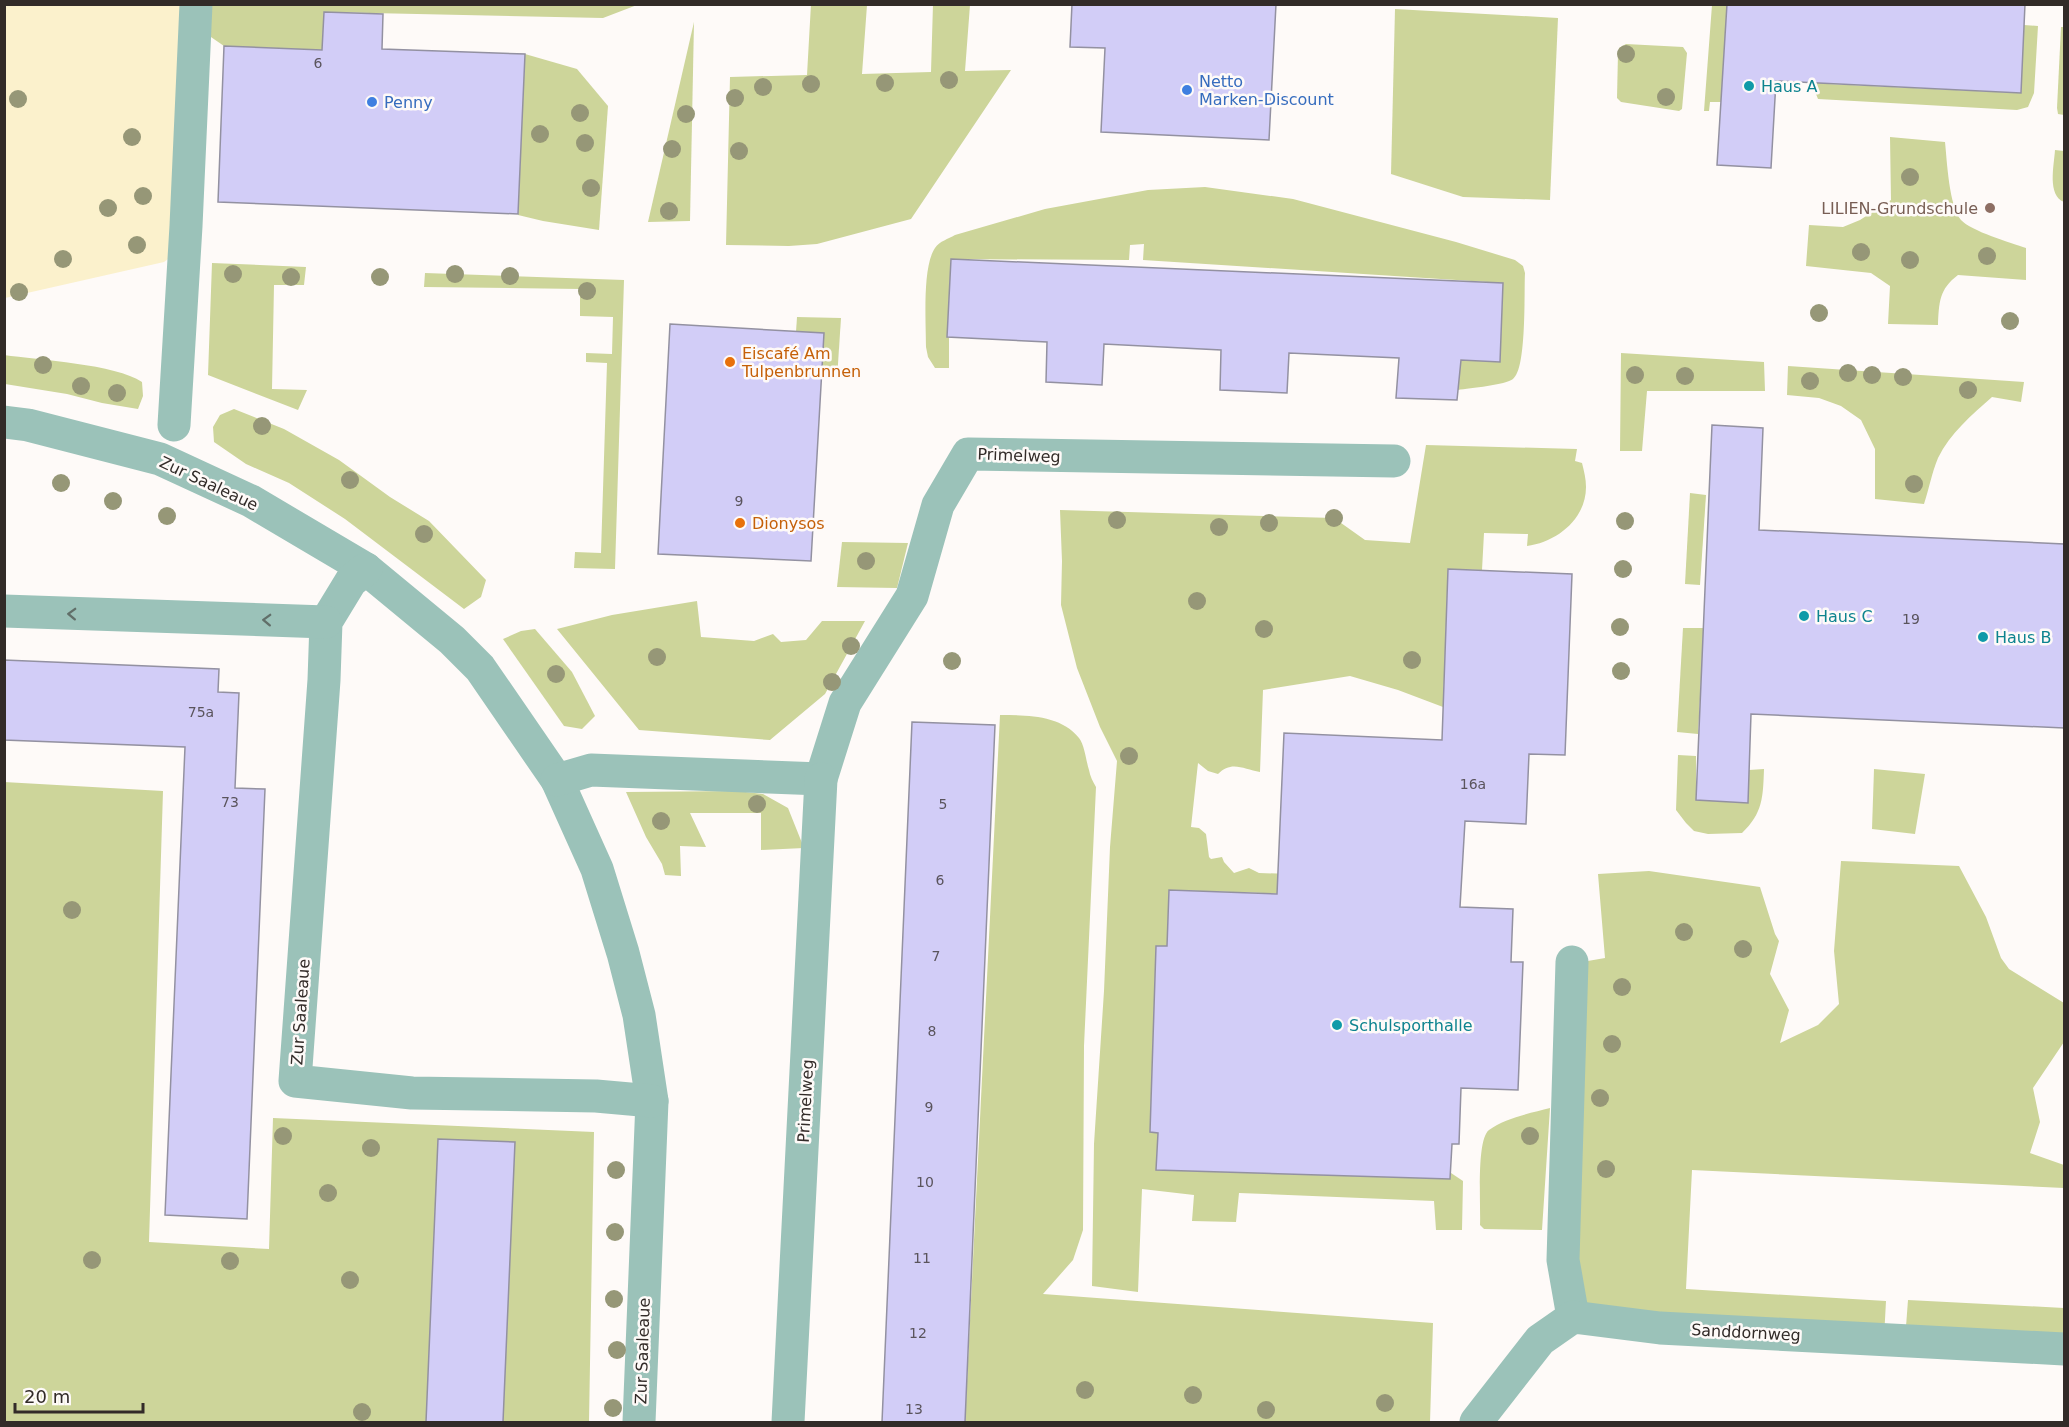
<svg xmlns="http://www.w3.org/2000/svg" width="2069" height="1427" viewBox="0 0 2069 1427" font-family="'DejaVu Sans',sans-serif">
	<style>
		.green { fill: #cdd59a }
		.sand { fill: #fbf1cc }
		.building { fill: #d2cdf7; stroke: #9391a1; stroke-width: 1.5 }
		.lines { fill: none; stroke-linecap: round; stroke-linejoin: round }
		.minor { stroke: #9bc2b9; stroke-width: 33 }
		.tree { fill: #969777 }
		.oneway { stroke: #616f69 }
		.culture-dot { fill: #0f9aa8; stroke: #fefaf8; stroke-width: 2 }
		.shop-dot { fill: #3f7fe0; stroke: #fefaf8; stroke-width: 2 }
		.education-dot { fill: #8d6e63; stroke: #fefaf8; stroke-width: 2 }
		.food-dot { fill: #e8710a; stroke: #fefaf8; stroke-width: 2 }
		.labels { text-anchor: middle; stroke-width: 5; stroke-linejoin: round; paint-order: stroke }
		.number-label { font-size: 14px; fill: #5a545c }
		.shop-label { font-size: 16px; fill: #366cbe; stroke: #fefaf8; text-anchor: start }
		.culture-label { font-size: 16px; fill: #0d838f; stroke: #fefaf8; text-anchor: start }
		.education-label { font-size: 16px; fill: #785e54; stroke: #fefaf8; text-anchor: end }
		.food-label { font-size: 16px; fill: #c56008; stroke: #fefaf8; text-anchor: start }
		.street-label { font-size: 16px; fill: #322b28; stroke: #fefaf8 }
	</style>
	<rect width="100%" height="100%" fill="#fefaf8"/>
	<g class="green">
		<polygon points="811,4 867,5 862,74 931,72 933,4 970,5 965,71 1011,70 911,219 817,244 789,246 726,245 730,77 807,75"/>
		<polygon points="209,5 637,5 603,18 324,12 322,50 224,46 208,35"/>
		<polygon points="1712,5 1727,5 1721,102 1710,102 1709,111 1704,111"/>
		<polygon points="1395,9 1558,18 1550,200 1463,197 1391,174"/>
		<polygon points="1819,11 1828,84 2020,93 2024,25 2038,26 2034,93 2028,107 2017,110 1818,99 1816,94"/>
		<polygon points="694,22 690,221 648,222"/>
		<polygon points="2061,27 2064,27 2064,115 2058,114 2057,108"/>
		<polygon points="1626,44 1683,47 1687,53 1682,109 1679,111 1621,102 1617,98 1618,53 1619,48"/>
		<polygon points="525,54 577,69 608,106 599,230 543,221 518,215"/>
		<path d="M1890,137L1945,142C1947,161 1949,206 1961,220C1971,231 2011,243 2026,248V280L1958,275C1939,289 1939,303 1938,325L1888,324L1890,286L1871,273L1806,266L1809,225L1843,227L1860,220L1891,200Z"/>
		<path d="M2055,150L2064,151V202C2047,195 2054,166 2055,150Z"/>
		<path d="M1205,187L1293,199L1456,242L1515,260L1523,266L1525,273C1524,292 1527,369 1513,379C1506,385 1470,388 1458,390L1459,359L1500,362L1503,283L1143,260L1144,244L1130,245L1129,260L951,259L947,337L949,338V368H935L928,357L926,347C926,323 922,267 935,248C940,241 948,239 955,235L1045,209L1148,190Z"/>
		<polygon points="212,263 306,267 304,285 274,285 272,389 307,390 298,410 208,375"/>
		<polygon points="425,273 624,280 615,569 574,568 575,552 601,553 607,363 586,362 586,353 612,354 613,317 580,316 580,289 424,287"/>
		<polygon points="797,317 841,318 837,379 821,377 796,332"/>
		<polygon points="1621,353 1764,362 1765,391 1647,391 1642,451 1620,451"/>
		<path d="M4,355C38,360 116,364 142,382L143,396L138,409L102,403L67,394L5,384Z"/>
		<path d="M1788,366L2024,382L2021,402L1992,397C1972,415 1950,433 1938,458C1932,472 1929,489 1924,504L1875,499V449L1861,420L1841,406L1819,398L1787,395Z"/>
		<polygon points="234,409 284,429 339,460 390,497 429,521 486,580 481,597 464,609 345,519 289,483 246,464 214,442 213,427 220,415"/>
		<path d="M1426,445L1577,449L1575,461L1582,463C1584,471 1586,479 1586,487C1586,519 1557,542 1527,546L1528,534L1484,533L1482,570L1448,569L1443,707L1398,690L1350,676L1263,690L1260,772C1244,769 1231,760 1218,774L1208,771L1198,763L1191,827L1199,828L1206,834L1209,857L1211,859L1222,857L1224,862L1234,873L1249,868L1259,873L1377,877L1459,899L1169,890L1167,946H1156L1150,1132L1158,1133L1156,1170L1450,1179L1451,1173L1463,1181L1462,1230H1436L1434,1201L1239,1193L1236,1222L1192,1221L1194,1195L1142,1189L1138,1292L1092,1286L1094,1144L1104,991L1110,847L1117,761L1100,727L1077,668L1061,605L1062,561L1060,510L1334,518L1365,540L1410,543Z"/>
		<polygon points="1690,493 1706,495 1700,585 1685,584"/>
		<polygon points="842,542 908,543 897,588 837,587"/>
		<polygon points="697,601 701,637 754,641 773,634 781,642 806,640 822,621 865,621 825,694 770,740 639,730 557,629 612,615"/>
		<polygon points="1683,628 1704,628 1698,734 1677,732"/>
		<polygon points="535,629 572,672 595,716 582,729 564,726 503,639 521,631"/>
		<path d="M1000,715C1027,715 1061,715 1079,738C1085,746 1086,761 1089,770C1090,776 1093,782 1096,787L1084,1046L1083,1230L1073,1260L1043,1294L1433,1323L1430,1422H965Z"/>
		<path d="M1678,755L1696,756V800L1748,803L1749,770L1764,769C1763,797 1763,813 1742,833L1708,834L1694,831L1686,823L1676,810Z"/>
		<polygon points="1874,769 1925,774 1915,834 1872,829"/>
		<polygon points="4,782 163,791 149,1242 269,1249 273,1118 594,1132 589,1422 5,1422"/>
		<polygon points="737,791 763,794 788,808 804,848 761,850 761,813 690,813 706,847 680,846 681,876 665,875 662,864 646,837 626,792"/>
		<polygon points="1841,861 1959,866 1986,917 2001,958 2009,969 2064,1003 2064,1042 2033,1088 2040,1122 2030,1153 2064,1165 2064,1188 1692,1170 1686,1289 1886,1301 1884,1338 1573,1317 1582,962 1605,958 1598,874 1649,871 1760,887 1775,934 1779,941 1770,974 1789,1010 1780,1043 1818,1025 1839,1004 1834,951"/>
		<path d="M1550,1108L1542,1230L1484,1229L1480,1225C1481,1206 1476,1140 1489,1130C1505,1118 1531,1113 1550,1108Z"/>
		<polygon points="1908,1300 2064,1308 2064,1349 1905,1340"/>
	</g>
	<polygon class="sand" points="4,5 192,5 177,252 164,262 5,298"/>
	<g class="building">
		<polygon points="1072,4 1276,4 1269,140 1101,132 1105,48 1070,47"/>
		<polygon points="1727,4 2025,4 2021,93 1776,81 1771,168 1717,165"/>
		<polygon points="324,12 383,14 382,49 525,54 518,214 218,202 224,46 322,50"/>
		<polygon points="951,259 1503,283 1500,362 1461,360 1457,400 1396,398 1399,358 1289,353 1287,393 1220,390 1221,350 1104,344 1102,385 1046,382 1047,342 947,337"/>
		<polygon points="670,324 824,333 811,561 658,554"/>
		<polygon points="1712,425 1763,428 1759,530 2064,544 2064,728 1751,714 1748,803 1696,800"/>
		<polygon points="1448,569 1572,574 1565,755 1529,754 1526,824 1465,821 1460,907 1513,909 1511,962 1523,962 1518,1090 1461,1088 1459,1144 1452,1144 1450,1179 1156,1170 1158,1133 1150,1132 1156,946 1167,946 1169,890 1277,894 1284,733 1442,740"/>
		<polygon points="4,660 219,669 218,692 239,693 235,788 265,789 247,1219 165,1215 185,747 4,740"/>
		<polygon points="912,722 995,725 965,1422 882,1422"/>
		<polygon points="438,1139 515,1142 503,1422 426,1422"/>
	</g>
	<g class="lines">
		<g class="minor">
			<polyline points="4,422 28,425 160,459 251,501 366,569 452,640 480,668 557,780 597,869 623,953 639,1015 652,1101 639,1422"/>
			<polyline points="174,425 186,226 196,4"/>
			<polyline points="366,569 351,581 326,622 324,680 295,1081 412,1093 596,1096 652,1101"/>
			<polyline points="4,611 326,622"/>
			<polyline points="557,780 591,770 821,779 845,703 912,596 938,505 968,454 1394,461"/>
			<polyline points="1572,962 1563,1260 1573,1317"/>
			<polyline points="788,1422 821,779"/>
			<polyline points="1476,1422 1540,1340 1573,1317 1660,1328 2064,1349"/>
		</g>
	</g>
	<g class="tree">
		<circle cx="1626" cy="54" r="9"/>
		<circle cx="949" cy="80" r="9"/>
		<circle cx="885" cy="83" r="9"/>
		<circle cx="811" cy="84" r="9"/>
		<circle cx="763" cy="87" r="9"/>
		<circle cx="1666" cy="97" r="9"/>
		<circle cx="735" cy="98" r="9"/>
		<circle cx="18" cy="99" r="9"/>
		<circle cx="580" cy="113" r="9"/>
		<circle cx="686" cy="114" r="9"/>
		<circle cx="540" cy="134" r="9"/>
		<circle cx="132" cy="137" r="9"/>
		<circle cx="585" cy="143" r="9"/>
		<circle cx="672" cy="149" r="9"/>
		<circle cx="739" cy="151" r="9"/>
		<circle cx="1910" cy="177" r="9"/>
		<circle cx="591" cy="188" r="9"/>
		<circle cx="143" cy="196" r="9"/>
		<circle cx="108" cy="208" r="9"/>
		<circle cx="669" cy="211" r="9"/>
		<circle cx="137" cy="245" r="9"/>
		<circle cx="1861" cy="252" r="9"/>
		<circle cx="1987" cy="256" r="9"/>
		<circle cx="63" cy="259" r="9"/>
		<circle cx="1910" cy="260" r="9"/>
		<circle cx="233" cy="274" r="9"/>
		<circle cx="455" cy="274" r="9"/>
		<circle cx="510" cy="276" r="9"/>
		<circle cx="291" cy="277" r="9"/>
		<circle cx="380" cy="277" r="9"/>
		<circle cx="587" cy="291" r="9"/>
		<circle cx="19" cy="292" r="9"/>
		<circle cx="1819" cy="313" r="9"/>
		<circle cx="2010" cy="321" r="9"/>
		<circle cx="43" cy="365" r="9"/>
		<circle cx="1848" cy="373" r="9"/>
		<circle cx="1635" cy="375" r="9"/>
		<circle cx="1872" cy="375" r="9"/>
		<circle cx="1685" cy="376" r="9"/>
		<circle cx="1903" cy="377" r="9"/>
		<circle cx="1810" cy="381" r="9"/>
		<circle cx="81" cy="386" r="9"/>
		<circle cx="1968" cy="390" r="9"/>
		<circle cx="117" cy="393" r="9"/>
		<circle cx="262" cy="426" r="9"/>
		<circle cx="350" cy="480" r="9"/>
		<circle cx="61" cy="483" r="9"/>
		<circle cx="1914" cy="484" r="9"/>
		<circle cx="113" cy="501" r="9"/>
		<circle cx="167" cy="516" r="9"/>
		<circle cx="1334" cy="518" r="9"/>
		<circle cx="1117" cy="520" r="9"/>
		<circle cx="1625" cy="521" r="9"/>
		<circle cx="1269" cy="523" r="9"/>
		<circle cx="1219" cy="527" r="9"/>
		<circle cx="424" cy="534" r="9"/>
		<circle cx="866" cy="561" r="9"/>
		<circle cx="1623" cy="569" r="9"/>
		<circle cx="1197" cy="601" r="9"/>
		<circle cx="1620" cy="627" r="9"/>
		<circle cx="1264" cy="629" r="9"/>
		<circle cx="851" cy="646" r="9"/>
		<circle cx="657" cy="657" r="9"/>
		<circle cx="1412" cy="660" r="9"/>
		<circle cx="952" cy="661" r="9"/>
		<circle cx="1621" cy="671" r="9"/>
		<circle cx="556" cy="674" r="9"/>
		<circle cx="832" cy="682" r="9"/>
		<circle cx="1129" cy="756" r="9"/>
		<circle cx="757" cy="804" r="9"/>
		<circle cx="661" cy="821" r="9"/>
		<circle cx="72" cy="910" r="9"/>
		<circle cx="1684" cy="932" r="9"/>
		<circle cx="1743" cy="949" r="9"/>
		<circle cx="1622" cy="987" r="9"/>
		<circle cx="1612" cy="1044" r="9"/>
		<circle cx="1600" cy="1098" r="9"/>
		<circle cx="283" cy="1136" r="9"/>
		<circle cx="1530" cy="1136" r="9"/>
		<circle cx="371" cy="1148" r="9"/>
		<circle cx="1606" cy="1169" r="9"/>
		<circle cx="616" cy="1170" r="9"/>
		<circle cx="328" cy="1193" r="9"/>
		<circle cx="615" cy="1232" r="9"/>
		<circle cx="92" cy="1260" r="9"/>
		<circle cx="230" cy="1261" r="9"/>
		<circle cx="350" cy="1280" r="9"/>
		<circle cx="614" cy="1299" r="9"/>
		<circle cx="617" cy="1350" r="9"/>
		<circle cx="1085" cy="1390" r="9"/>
		<circle cx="1193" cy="1395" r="9"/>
		<circle cx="1385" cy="1403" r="9"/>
		<circle cx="613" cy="1408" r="9"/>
		<circle cx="1266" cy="1410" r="9"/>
		<circle cx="362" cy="1412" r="9"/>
	</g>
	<defs><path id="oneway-chevron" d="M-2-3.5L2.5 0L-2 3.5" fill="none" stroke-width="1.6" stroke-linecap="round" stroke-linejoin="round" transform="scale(1.5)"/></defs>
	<g class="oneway">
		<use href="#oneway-chevron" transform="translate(72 614) rotate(-178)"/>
		<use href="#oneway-chevron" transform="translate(267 620) rotate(-178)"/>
	</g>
	<g class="culture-dot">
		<circle cx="1749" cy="86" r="6"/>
		<circle cx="1804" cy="616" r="6"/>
		<circle cx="1983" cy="637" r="6"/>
		<circle cx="1337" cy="1025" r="6"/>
	</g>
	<g class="shop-dot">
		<circle cx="1187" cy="90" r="6"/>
		<circle cx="372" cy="102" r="6"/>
	</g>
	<circle class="education-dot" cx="1990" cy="208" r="6"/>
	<g class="food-dot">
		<circle cx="730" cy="362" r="6"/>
		<circle cx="740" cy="523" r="6"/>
	</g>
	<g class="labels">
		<g class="number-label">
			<text x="318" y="68">6</text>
			<text x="739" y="506">9</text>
			<text x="1911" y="624">19</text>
			<text x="201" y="717">75a</text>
			<text x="1473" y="789">16a</text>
			<text x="230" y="807">73</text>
			<text x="943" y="809">5</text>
			<text x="940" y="885">6</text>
			<text x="936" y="961">7</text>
			<text x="932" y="1036">8</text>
			<text x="929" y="1112">9</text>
			<text x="925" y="1187">10</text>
			<text x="922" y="1263">11</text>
			<text x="918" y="1338">12</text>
			<text x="914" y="1414">13</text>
		</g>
		<g class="shop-label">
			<text x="1199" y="87">Netto<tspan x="1199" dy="18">Marken-Discount</tspan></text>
			<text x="384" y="108">Penny</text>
		</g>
		<g class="culture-label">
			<text x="1761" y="92">Haus A</text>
			<text x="1816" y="622">Haus C</text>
			<text x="1995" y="643">Haus B</text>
			<text x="1349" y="1031">Schulsporthalle</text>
		</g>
		<g class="education-label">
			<text x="1978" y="214">LILIEN-Grundschule</text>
		</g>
		<g class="food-label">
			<text x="742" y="359">Eiscafé Am<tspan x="742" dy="18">Tulpenbrunnen</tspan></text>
			<text x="752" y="529">Dionysos</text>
		</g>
		<g class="street-label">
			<text transform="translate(1019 455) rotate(2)" y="6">Primelweg</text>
			<text transform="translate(209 483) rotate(25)" y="6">Zur Saaleaue</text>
			<text transform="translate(300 1012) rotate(-86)" y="6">Zur Saaleaue</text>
			<text transform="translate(805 1101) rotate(-87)" y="6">Primelweg</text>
			<text transform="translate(1746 1332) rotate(3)" y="6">Sanddornweg</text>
			<text transform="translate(642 1351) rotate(-88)" y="6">Zur Saaleaue</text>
		</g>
	</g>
	<rect width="2069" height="1427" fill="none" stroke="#322b28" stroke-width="12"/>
	<path d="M15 1403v9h128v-9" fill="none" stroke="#322b28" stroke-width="3"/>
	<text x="24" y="1403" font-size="18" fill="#322b28" stroke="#fefaf8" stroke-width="4.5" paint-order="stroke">20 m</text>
</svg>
